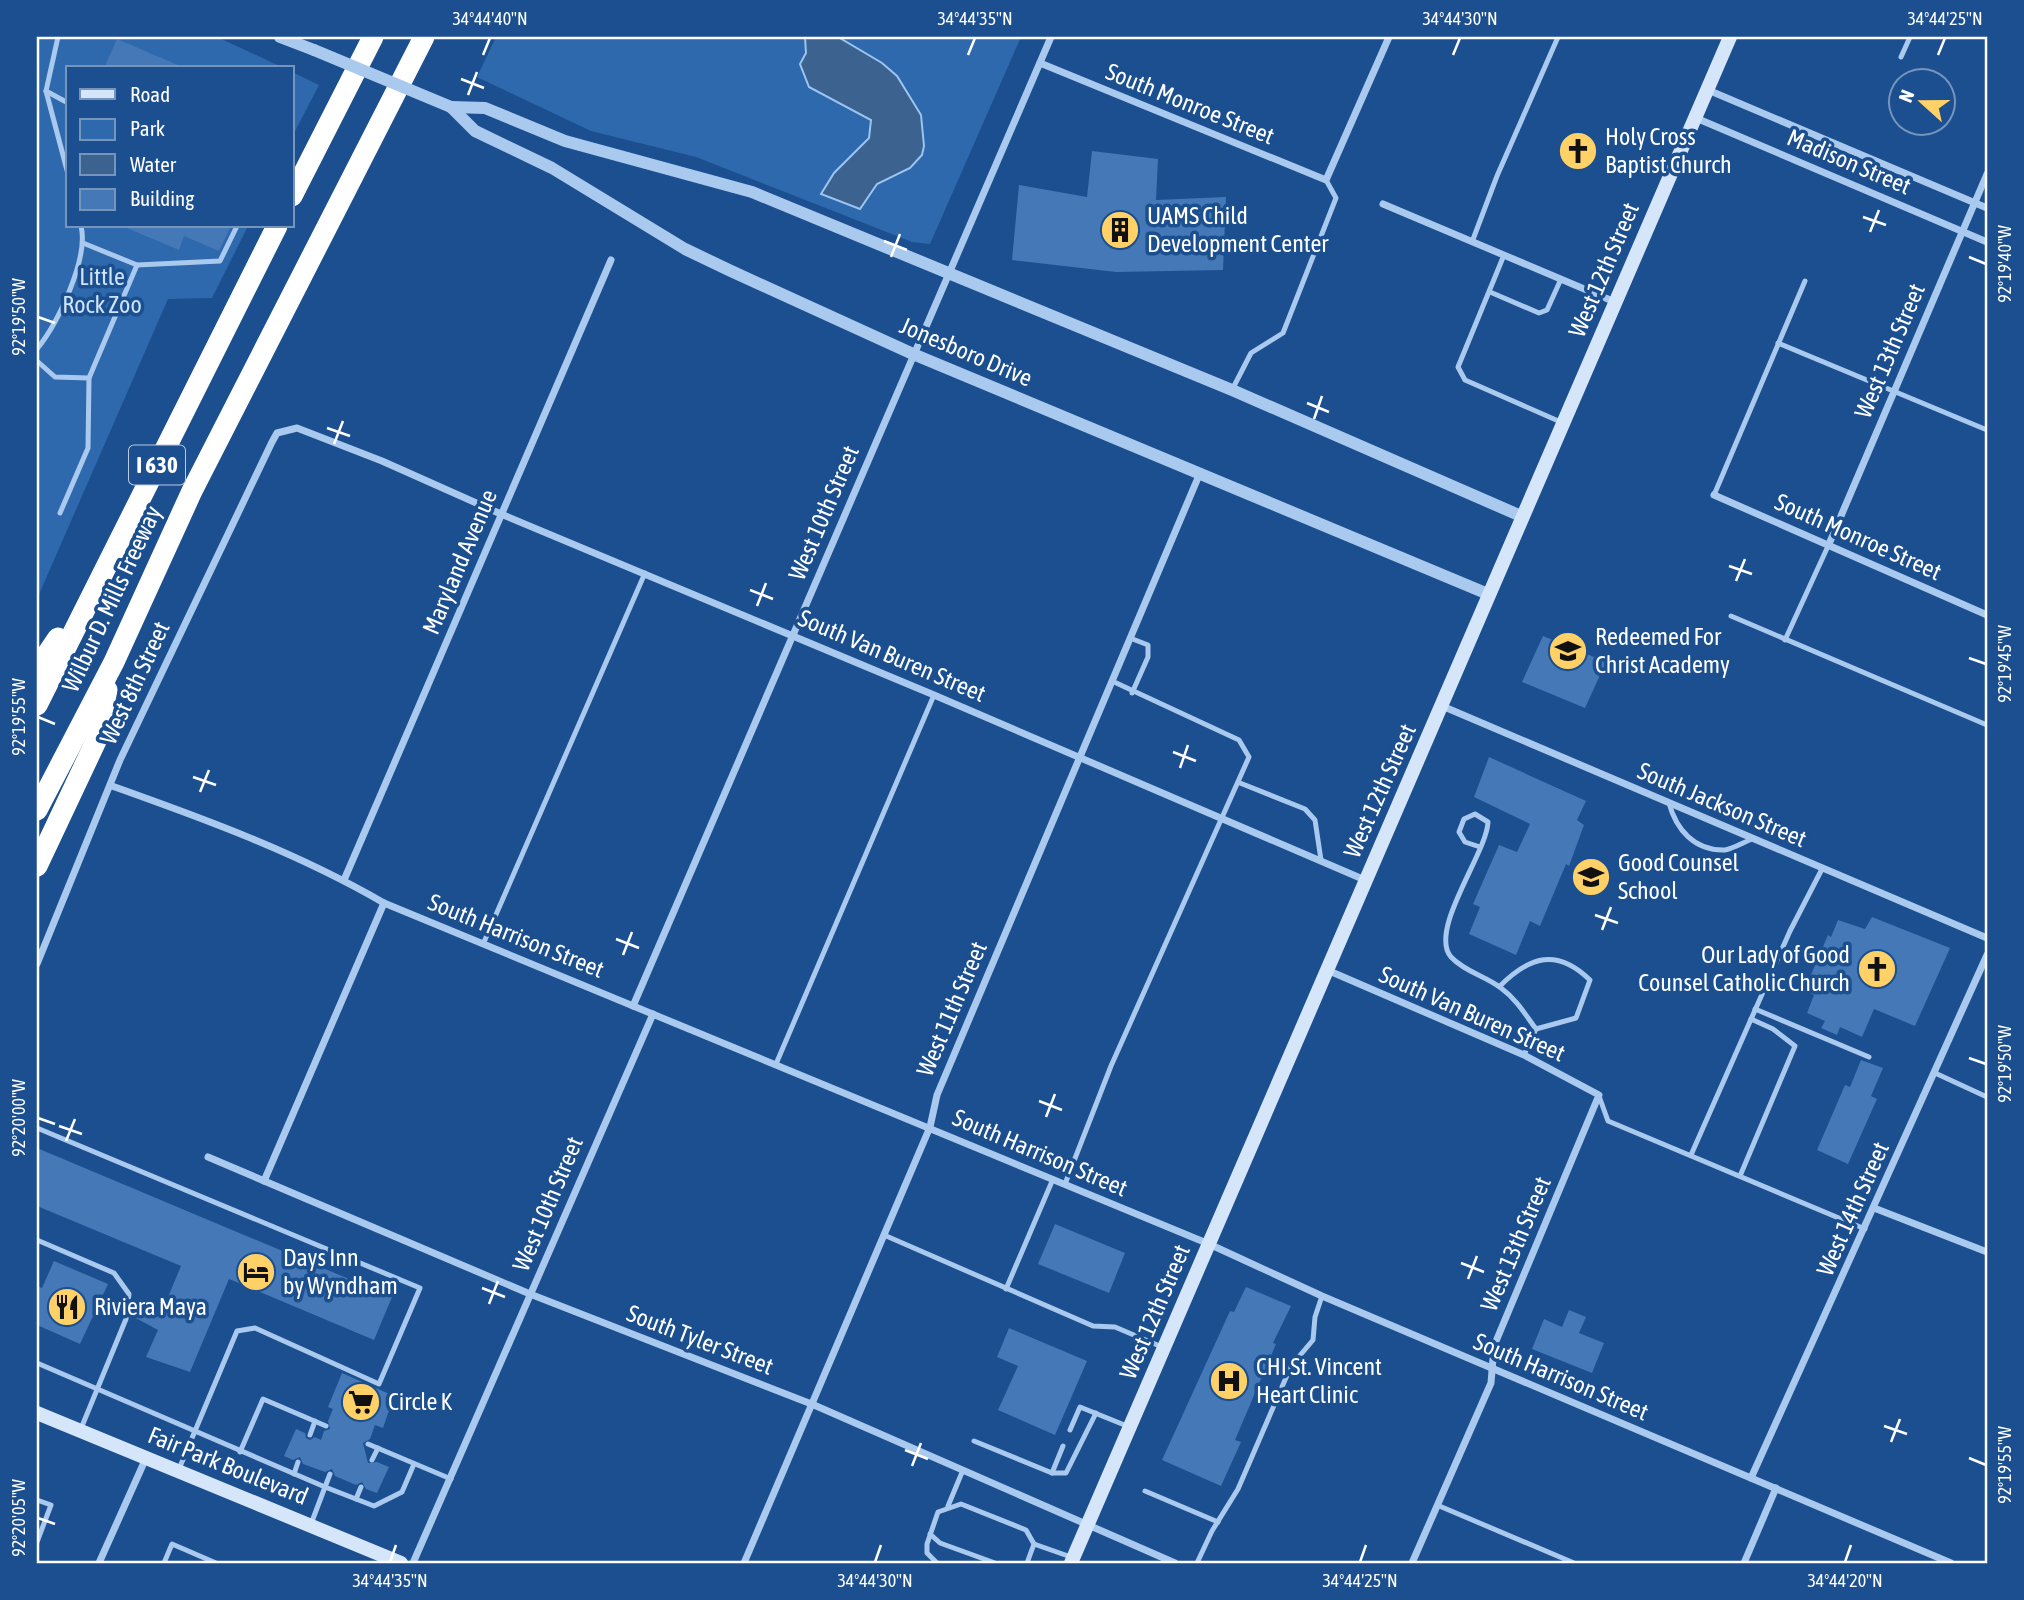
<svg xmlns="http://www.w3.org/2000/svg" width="2024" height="1600" viewBox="0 0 2024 1600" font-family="'Asap Condensed',sans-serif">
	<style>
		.green { fill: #2e69ad }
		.water { fill: #3c6290; stroke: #9cc4f0; stroke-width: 2 }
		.building { fill: #4478b7 }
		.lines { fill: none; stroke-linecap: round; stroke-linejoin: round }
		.service { stroke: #a9c9ee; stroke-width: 5 }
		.minor { stroke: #a9c9ee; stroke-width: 7 }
		.tertiary { stroke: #a9c9ee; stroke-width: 12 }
		.secondary { stroke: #d6e6fa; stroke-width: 14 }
		.motorway { stroke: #fff; stroke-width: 21 }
		.tertiary-bridge { stroke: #a9c9ee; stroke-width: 12 }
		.ticks { fill: none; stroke: #fff; stroke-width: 2.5 }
		.labels { text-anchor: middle; stroke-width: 7; stroke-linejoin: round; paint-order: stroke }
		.shield { fill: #1b4f8f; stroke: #bbcadd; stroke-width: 2 }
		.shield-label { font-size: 23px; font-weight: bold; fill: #fff }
		.street-label { font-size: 24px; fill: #fff; stroke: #1b4f8f }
		.poi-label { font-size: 24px; fill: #fff; stroke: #1b4f8f; text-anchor: start }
		.park-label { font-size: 24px; fill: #cfe3fa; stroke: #1b4f8f }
		.neatline { fill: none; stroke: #fff; stroke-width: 2.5 }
		.ticks-label { font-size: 18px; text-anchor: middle; fill: #fff }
	</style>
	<rect width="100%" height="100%" fill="#1b4f8f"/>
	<g class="green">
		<polygon points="37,37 217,37 284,68 68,68 68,226 248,226 212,298 168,299 37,599"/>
		<polygon points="496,37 1021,37 930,244 912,242 696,157 591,131 477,77"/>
		<polygon points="292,72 319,85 292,137"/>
	</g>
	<polygon class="water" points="805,37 838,37 882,63 897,76 921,115 924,146 922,155 910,168 877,184 860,209 821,194 834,173 869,138 871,120 809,87 800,64 806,53"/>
	<g class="building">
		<polygon points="117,39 185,68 104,68"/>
		<polygon points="1092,151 1158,159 1156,200 1226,197 1223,270 1116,272 1012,260 1019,185 1087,197"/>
		<polygon points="122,226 231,226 219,251 184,236 179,250"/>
		<polygon points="1543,636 1606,662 1585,708 1522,682"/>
		<polygon points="1489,757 1586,801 1577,820 1584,825 1569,866 1566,864 1540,926 1530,921 1516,955 1469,934 1480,907 1473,904 1499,845 1517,852 1530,824 1474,797"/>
		<polygon points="1872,917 1950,948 1915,1026 1874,1009 1862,1037 1840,1027 1837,1035 1821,1028 1825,1021 1807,1013 1814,995 1804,991 1828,935 1831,937 1838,920 1865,929"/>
		<polygon points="1861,1060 1883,1068 1871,1096 1877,1099 1848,1164 1817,1150 1845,1085 1850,1087"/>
		<polygon points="37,1148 392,1297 374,1340 229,1279 190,1372 146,1357 158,1330 132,1316 160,1316 181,1266 37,1206"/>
		<polygon points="1055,1224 1125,1253 1109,1293 1038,1264"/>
		<polygon points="54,1261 108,1284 80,1344 37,1325 37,1286 42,1288"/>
		<polygon points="1246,1287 1291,1306 1273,1343 1276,1344 1235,1440 1241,1442 1221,1486 1162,1460 1230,1311 1234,1312"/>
		<polygon points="1569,1310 1586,1317 1579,1333 1604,1343 1592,1373 1532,1349 1544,1319 1562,1327"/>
		<polygon points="1009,1328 1087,1361 1055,1435 998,1410 1018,1366 997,1357"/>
		<polygon points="342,1373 394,1396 383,1428 375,1425 370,1439 363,1443 368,1463 377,1462 389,1467 377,1493 366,1489 362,1482 356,1485 335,1476 332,1469 325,1472 303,1464 300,1457 293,1460 284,1456 296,1429 305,1433 306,1438 310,1440 315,1437 321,1440 324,1431 330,1429 328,1421 333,1409 328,1407"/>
	</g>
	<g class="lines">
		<g class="service">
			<polyline points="58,37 46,91 68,174"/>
			<polyline points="1901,57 1910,37"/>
			<polyline points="46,91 68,103"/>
			<polyline points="1472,242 1497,176 1558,37"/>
			<polyline points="1504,255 1458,367 1465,380 1563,423"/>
			<polyline points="137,265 220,261 237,226"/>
			<polyline points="1490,292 1539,313 1547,310 1561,279"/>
			<polyline points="1778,343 1987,430"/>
			<path d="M37,349C58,323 89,258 81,226"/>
			<polyline points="37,361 55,377 89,378 137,265 83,243"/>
			<polyline points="1232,390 1251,353 1283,333 1336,198 1326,180"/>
			<polyline points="1714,495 1805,281"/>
			<polyline points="60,513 88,448 89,378"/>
			<polyline points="1731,616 1987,725"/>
			<polyline points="1130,638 1148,645 1148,657 1132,693"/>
			<polyline points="1785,640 1829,544"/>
			<polyline points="1240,783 1305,809 1315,820 1321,860"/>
			<path d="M1669,803C1676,829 1694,851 1725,850C1733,849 1744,842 1752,839"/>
			<path d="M1480,847L1465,842L1459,832L1464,819L1475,814L1488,822C1487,853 1428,930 1451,957C1465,972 1486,976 1501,988C1516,999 1525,1014 1536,1029"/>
			<polyline points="484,942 645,573"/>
			<path d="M1500,986C1530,956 1557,948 1590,980L1576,1018L1536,1029L1524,1055"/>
			<polyline points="1755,1009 1869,1057"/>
			<polyline points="776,1064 934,695"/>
			<polyline points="1935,1073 1987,1097"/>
			<polyline points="1599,1096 1608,1121 1865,1229"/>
			<polyline points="37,1128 420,1288 379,1384 255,1328 237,1331 179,1469"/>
			<polyline points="1691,1155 1790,931 1822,869"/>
			<polyline points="1740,1176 1795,1046 1773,1029 1751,1019"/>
			<polyline points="1065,1184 1111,1066 1249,757 1239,740 1112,681"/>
			<polyline points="884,1235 1093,1326 1115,1327 1162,1347"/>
			<polyline points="37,1240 114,1273 129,1294 126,1319 80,1431"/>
			<polyline points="1006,1289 1053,1179"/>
			<polyline points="37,1363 325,1487 311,1524"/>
			<polyline points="1070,1430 1080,1407 1127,1426"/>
			<polyline points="310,1435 315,1421"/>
			<polyline points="974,1441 1052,1473 1063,1446"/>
			<polyline points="368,1444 451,1479"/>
			<polyline points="240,1452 263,1399 326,1426"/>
			<polyline points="372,1460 378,1448"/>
			<polyline points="1052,1473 1066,1473 1096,1413"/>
			<polyline points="294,1474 298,1462"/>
			<polyline points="330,1474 325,1487 374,1506 402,1492 414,1464"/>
			<polyline points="1145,1491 1218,1522"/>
			<polyline points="356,1499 361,1487"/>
			<polyline points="37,1500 51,1505 37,1542"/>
			<polyline points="1437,1505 1574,1563"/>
			<polyline points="948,1506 963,1470"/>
			<polyline points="930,1534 940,1543 995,1563"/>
			<polyline points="164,1563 172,1544 216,1563"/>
			<polyline points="937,1563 927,1553 927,1544 938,1512 961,1504 1026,1530 1034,1544 1071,1557"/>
			<polyline points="1027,1563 1034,1544"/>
			<polyline points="1197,1563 1212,1531 1238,1489 1291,1366 1313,1340 1315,1317 1322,1296"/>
		</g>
		<g class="minor">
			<polyline points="1040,63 1326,180 1389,37"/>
			<polyline points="1708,90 1987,208"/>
			<polyline points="1696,118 1987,242"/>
			<polyline points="1383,204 1615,302"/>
			<polyline points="1714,495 1987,615"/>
			<polyline points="1829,544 1987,174"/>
			<polyline points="1442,706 1987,938"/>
			<path d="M112,786C205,819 298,853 384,903L1209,1244L1322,1296L1951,1563"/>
			<polyline points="344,880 611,260"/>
			<polyline points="37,964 120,760 272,442 277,433 297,428 382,461 501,514 934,695 1365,880"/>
			<polyline points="1327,970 1524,1055 1599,1095 1494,1346 1491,1383 1412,1563"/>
			<polyline points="633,1006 1051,37"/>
			<polyline points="208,1157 530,1294 814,1405 1175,1563"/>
			<polyline points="264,1181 384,903"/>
			<polyline points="1874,1208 1987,1252"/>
			<polyline points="1751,1478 1987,955"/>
			<polyline points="99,1563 146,1458"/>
			<polyline points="413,1563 653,1014"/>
			<polyline points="744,1563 930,1127 937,1095 1200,473"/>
			<polyline points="1744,1563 1776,1488"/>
		</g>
		<g class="tertiary">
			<polyline points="280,37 314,50"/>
			<polyline points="451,107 475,131 552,168 685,249 731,271 913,354 1488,594"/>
			<polyline points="451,107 485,108 565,141 752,192 1232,390 1521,516"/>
		</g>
		<g class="secondary">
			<polyline points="37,1413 401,1563"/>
			<polyline points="1071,1563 1730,37"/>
		</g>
		<g class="motorway">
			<polyline points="292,196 373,37"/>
			<polyline points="37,669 58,638"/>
			<polyline points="37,705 277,226"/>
			<polyline points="37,810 114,662 192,491 424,37"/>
			<polyline points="37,866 96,741 107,690"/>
		</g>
		<polyline class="tertiary-bridge" points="314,50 451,107"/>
	</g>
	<path class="ticks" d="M483,55L490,38M968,55L975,38M1453,55L1460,38M1938,55L1945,38M461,79L484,88M468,95L477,72M1863,217L1886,225M1870,232L1879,210M884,241L907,250M891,257L900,234M1969,257L1986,264M38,317L55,323M1307,403L1329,412M1314,419L1322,396M327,428L350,436M334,444L343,421M1729,566L1752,574M1736,581L1745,559M750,590L773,599M757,606L766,583M1969,658L1986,664M38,717L55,724M1173,752L1196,761M1180,768L1188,745M193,777L216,785M200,792L209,770M1595,915L1618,923M1602,930L1611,907M616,939L639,948M623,955L632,932M1969,1058L1986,1064M1039,1101L1062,1110M1046,1117L1055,1094M38,1118L55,1124M59,1126L82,1134M66,1141L75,1119M1461,1263L1484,1272M1468,1279L1477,1256M482,1288L505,1297M489,1304L498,1281M1884,1426L1907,1434M1891,1442L1900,1419M905,1450L928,1459M1969,1458L1986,1465M912,1466L921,1443M38,1518L55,1524M390,1562L396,1545M875,1562L881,1545M1360,1562L1366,1545M1845,1562L1851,1545"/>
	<defs>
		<g id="church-disc" transform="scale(2.0125)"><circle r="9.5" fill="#ffd166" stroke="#1b4f8f"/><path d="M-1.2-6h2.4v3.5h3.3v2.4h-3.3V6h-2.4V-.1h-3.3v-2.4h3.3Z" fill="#111"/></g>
		<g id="building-disc" transform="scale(2.0125)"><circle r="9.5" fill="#ffd166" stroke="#1b4f8f"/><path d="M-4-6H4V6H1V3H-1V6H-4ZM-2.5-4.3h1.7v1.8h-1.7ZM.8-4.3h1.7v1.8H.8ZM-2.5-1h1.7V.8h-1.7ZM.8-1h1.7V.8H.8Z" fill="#111"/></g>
		<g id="school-disc" transform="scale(2.0125)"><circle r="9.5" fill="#ffd166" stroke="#1b4f8f"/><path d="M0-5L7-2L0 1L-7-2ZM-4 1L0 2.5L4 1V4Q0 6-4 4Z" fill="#111"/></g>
		<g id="hotel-disc" transform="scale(2.0125)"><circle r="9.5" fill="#ffd166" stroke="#1b4f8f"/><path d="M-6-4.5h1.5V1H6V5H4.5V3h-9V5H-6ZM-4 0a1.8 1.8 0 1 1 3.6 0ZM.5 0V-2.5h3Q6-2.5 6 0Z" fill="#111"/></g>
		<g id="restaurant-disc" transform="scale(2.0125)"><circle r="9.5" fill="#ffd166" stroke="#1b4f8f"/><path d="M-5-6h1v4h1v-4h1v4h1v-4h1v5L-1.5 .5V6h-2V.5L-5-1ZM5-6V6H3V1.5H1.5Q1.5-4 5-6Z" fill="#111"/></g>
		<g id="hospital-disc" transform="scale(2.0125)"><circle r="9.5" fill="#ffd166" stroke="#1b4f8f"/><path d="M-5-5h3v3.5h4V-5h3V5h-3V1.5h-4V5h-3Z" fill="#111"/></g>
		<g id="supermarket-disc" transform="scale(2.0125)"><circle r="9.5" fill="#ffd166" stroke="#1b4f8f"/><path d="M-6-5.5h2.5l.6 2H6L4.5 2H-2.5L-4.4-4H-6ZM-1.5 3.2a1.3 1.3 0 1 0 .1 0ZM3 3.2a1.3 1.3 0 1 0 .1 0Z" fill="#111"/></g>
	</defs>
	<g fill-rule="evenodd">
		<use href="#church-disc" x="1578" y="151"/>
		<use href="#building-disc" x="1120" y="230"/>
		<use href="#school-disc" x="1568" y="651"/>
		<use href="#school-disc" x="1591" y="877"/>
		<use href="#church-disc" x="1877" y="969"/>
		<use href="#hotel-disc" x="256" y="1272"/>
		<use href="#restaurant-disc" x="67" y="1307"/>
		<use href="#hospital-disc" x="1229" y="1381"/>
		<use href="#supermarket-disc" x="361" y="1402"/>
	</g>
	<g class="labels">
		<rect class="shield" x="129" y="445.5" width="56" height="39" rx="5"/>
		<g class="shield-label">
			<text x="157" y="473">I 630</text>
		</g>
		<g class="street-label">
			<text transform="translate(1190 104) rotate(22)" y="8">South Monroe Street</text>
			<text transform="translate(1849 162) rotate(23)" y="8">Madison Street</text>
			<text transform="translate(1604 270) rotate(-67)" y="8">West 12th Street</text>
			<text transform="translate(1890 351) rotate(-67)" y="8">West 13th Street</text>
			<text transform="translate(966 352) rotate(23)" y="8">Jonesboro Drive</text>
			<text transform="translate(824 513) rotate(-67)" y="8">West 10th Street</text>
			<text transform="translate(1858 537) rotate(24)" y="8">South Monroe Street</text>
			<text transform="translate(460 562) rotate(-67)" y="8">Maryland Avenue</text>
			<text transform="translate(112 599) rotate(-65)" y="8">Wilbur D. Mills Freeway</text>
			<text transform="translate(892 656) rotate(23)" y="8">South Van Buren Street</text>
			<text transform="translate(135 683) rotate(-65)" y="8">West 8th Street</text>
			<text transform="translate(1380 791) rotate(-66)" y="8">West 12th Street</text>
			<text transform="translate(1722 805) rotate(23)" y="8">South Jackson Street</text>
			<text transform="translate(516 936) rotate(22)" y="8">South Harrison Street</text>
			<text transform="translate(952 1009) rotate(-67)" y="8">West 11th Street</text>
			<text transform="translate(1472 1014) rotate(24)" y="8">South Van Buren Street</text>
			<text transform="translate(1040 1153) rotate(23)" y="8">South Harrison Street</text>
			<text transform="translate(548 1204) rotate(-67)" y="8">West 10th Street</text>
			<text transform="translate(1853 1209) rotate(-66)" y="8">West 14th Street</text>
			<text transform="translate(1516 1244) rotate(-67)" y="8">West 13th Street</text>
			<text transform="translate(1155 1312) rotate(-67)" y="8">West 12th Street</text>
			<text transform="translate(700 1340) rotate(21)" y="8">South Tyler Street</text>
			<text transform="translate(1561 1377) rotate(23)" y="8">South Harrison Street</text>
			<text transform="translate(228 1466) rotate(22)" y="8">Fair Park Boulevard</text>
		</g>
		<g class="poi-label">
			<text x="1605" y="145">Holy Cross<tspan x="1605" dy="28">Baptist Church</tspan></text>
			<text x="1147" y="224">UAMS Child<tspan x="1147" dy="28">Development Center</tspan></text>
			<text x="1595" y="645">Redeemed For<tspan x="1595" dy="28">Christ Academy</tspan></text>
			<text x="1618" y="871">Good Counsel<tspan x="1618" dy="28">School</tspan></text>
			<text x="1850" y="963" text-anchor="end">Our Lady of Good<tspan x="1850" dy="28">Counsel Catholic Church</tspan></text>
			<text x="283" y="1266">Days Inn<tspan x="283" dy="28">by Wyndham</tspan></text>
			<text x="94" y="1315">Riviera Maya</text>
			<text x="1256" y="1375">CHI St. Vincent<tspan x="1256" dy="28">Heart Clinic</tspan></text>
			<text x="388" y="1410">Circle K</text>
		</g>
		<g class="park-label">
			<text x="102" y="285">Little<tspan x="102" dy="28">Rock Zoo</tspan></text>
		</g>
	</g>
	<rect width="2024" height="1600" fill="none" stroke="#1b4f8f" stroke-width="77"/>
	<rect x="66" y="66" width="228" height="161" fill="#1b4f8f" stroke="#7695bc" stroke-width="2"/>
	<rect x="80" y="89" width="35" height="10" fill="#d6e6fa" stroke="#7695bc" stroke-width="2"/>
	<text x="130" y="102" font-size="21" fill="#ffffff">Road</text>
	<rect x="80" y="119" width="35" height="21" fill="#2e69ad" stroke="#7695bc" stroke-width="2"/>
	<text x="130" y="136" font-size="21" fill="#ffffff">Park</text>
	<rect x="80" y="154" width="35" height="21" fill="#3c6290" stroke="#7695bc" stroke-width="2"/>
	<text x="130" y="172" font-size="21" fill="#ffffff">Water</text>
	<rect x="80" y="189" width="35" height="21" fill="#4478b7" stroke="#7695bc" stroke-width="2"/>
	<text x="130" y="206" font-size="21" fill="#ffffff">Building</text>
	<g transform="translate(1922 102) rotate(291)"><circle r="33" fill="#1b4f8f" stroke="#7695bc" stroke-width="2"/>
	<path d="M0-5L12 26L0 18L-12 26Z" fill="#ffd166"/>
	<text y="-10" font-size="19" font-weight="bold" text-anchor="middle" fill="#ffffff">N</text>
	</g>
	<rect x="38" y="38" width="1948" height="1524" class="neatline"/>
	<g class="ticks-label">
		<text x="490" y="25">34°44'40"N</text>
		<text x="975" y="25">34°44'35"N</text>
		<text x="1460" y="25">34°44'30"N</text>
		<text x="1945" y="25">34°44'25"N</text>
		<text transform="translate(2005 264) rotate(-90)" y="6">92°19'40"W</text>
		<text transform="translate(19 317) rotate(-90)" y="6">92°19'50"W</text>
		<text transform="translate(2005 664) rotate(-90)" y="6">92°19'45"W</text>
		<text transform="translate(19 717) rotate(-90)" y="6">92°19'55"W</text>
		<text transform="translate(2005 1064) rotate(-90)" y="6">92°19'50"W</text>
		<text transform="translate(19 1118) rotate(-90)" y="6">92°20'00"W</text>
		<text transform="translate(2005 1465) rotate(-90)" y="6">92°19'55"W</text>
		<text transform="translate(19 1518) rotate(-90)" y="6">92°20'05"W</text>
		<text x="390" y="1587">34°44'35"N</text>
		<text x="875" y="1587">34°44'30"N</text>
		<text x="1360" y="1587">34°44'25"N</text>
		<text x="1845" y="1587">34°44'20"N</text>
	</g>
</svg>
